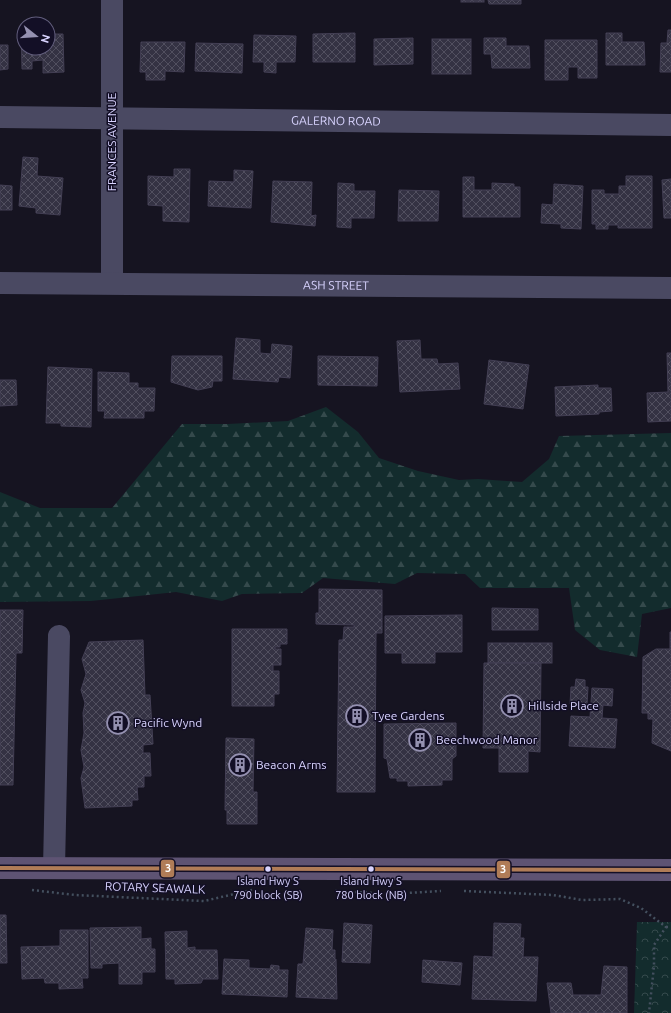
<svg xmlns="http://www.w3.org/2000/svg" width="671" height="1013" viewBox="0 0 671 1013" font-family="Ubuntu,sans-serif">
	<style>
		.forest { fill: url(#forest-firs) }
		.park { fill: url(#park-crowns) }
		.building { fill: url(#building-cross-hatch); stroke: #433f54 }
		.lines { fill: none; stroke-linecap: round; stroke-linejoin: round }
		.path { stroke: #44505f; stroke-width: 2.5; stroke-dasharray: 2 3; stroke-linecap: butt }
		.minor { stroke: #4a4962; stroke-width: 22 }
		.major { stroke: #5e5373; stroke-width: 22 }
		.bus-1-casing { stroke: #130f26; stroke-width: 7 }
		.bus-1 { stroke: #b07c57; stroke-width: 4 }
		.bus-dot { fill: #d9d4ff; stroke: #130f26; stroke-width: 1.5 }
		.labels { text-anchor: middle; stroke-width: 3; stroke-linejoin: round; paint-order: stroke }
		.bus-label { font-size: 11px; fill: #d9d4ff; stroke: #130f26 }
		.street-label { font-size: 12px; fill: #d9d4ff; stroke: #130f26 }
		.poi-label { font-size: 12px; fill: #d9d4ff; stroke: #130f26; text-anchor: start }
		.line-badge { stroke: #130f26; stroke-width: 1.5 }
		.badge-label { font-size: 11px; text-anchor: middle; font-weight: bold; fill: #fff }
	</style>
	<defs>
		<pattern id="forest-firs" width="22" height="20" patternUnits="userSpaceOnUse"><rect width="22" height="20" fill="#132c2d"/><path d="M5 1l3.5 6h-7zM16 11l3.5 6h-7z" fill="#354a4c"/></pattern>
		<pattern id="park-crowns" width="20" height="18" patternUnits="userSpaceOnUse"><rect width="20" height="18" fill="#132c2d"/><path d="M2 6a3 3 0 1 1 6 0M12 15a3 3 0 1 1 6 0" fill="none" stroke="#354a4c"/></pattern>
		<pattern id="building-cross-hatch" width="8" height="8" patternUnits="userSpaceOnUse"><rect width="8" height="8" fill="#343243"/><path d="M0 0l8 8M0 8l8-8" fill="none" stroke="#514f5f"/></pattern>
	</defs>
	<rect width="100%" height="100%" fill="#161421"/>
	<polygon class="forest" points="326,407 358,432 379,458 418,471 459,480 478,479 522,482 549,459 559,436 671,433 671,608 642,614 637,657 600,650 575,630 569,588 480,588 465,574 417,573 395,584 323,578 302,593 242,594 222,601 176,592 91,601 0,602 0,492 40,508 112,508 182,424 228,424 288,421"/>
	<polygon class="park" points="637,922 671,922 671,1013 634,1013"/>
	<g class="building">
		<rect x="461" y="0" width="23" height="2"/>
		<polygon points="488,0 521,0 521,4 489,4"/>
		<polygon points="44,24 49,24 49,34 63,34 64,72 43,73 43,60 32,61 32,69 22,69 21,25 24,25 24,48 48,48 48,24"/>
		<polygon points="668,30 671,30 671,72 660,72 661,43 667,43"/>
		<polygon points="355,33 355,62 313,62 313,34"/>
		<polygon points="606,33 622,33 622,42 644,42 645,65 606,65"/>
		<polygon points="254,35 296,36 295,62 276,62 276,73 264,72 264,62 253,62"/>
		<polygon points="413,38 413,64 374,65 374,39"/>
		<polygon points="484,38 506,38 506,46 529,46 530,68 492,68 491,54 484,54"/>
		<rect x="432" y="39" width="39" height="35"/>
		<polygon points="545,40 597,40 597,78 578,78 578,67 568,67 568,80 545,80"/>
		<polygon points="141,42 185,42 184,72 165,71 165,80 146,80 146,72 140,72"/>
		<polygon points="196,43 243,44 242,73 195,71"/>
		<polygon points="0,45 8,45 8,69 0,70"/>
		<polygon points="23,157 38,158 37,176 63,178 60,215 36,213 36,208 19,206"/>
		<polygon points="174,169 190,169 189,222 163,221 163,206 148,205 148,176 174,177"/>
		<polygon points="234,170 253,171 251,208 208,206 209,181 234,182"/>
		<polygon points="626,176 652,176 652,228 618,228 618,225 608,225 608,229 596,229 596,224 592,224 592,190 604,190 604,194 619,194 619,186 626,186"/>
		<polygon points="463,177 474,177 474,190 492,190 492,183 514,184 514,187 520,187 520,217 463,217"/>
		<polygon points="671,179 671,218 664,218 662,180"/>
		<polygon points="273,181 312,182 311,216 316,215 315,226 271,222"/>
		<polygon points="338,183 354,184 354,191 375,191 374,218 351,218 351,228 337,227"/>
		<polygon points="554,184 583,186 581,229 561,228 561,224 541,223 542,204 553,205"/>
		<polygon points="0,185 12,186 12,210 0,210"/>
		<polygon points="399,190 439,191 438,221 398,221"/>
		<polygon points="236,338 260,340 260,353 271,354 272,344 292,346 290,378 279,377 278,382 233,379"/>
		<polygon points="420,340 421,359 437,359 438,364 458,363 460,389 400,392 397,341"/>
		<polygon points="667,353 671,353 671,421 648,422 647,393 668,392"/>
		<polygon points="172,356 222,356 222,381 213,381 212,387 198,390 171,382"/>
		<polygon points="318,356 378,357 377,386 318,385"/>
		<polygon points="489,360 529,365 523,409 484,404"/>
		<polygon points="48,367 92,369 91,427 61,426 61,423 46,423"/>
		<polygon points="98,372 129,373 129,383 138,383 138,388 155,388 154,411 144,411 144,418 104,418 105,411 98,411"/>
		<polygon points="0,380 16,380 17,405 0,406"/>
		<polygon points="598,385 598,388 611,388 612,411 599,412 599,414 556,416 555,387"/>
		<polygon points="319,589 382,590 382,633 376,633 375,792 337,792 339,640 343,640 344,627 354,627 354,625 316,624 316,613 319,613"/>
		<polygon points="492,608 538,609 538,630 492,630"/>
		<polygon points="0,610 23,610 22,653 16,653 13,785 0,785"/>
		<polygon points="462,615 462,652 435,652 435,663 402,663 402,653 385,653 385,616"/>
		<polygon points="232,629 287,629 287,644 280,644 280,647 275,647 275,649 281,649 281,665 273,665 273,671 279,671 279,694 274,694 274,706 232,706"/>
		<polygon points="670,632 671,632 671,751 652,743 653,719 648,719 648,713 642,713 643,657 656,649 670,649"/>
		<polygon points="143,640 145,695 150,695 153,744 143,745 143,753 150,753 151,776 144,776 144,787 137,787 138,800 132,800 132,806 85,808 81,778 84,767 81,750 84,733 83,713 85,703 81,690 86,674 82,659 89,642"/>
		<rect x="488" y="643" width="64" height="20"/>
		<polygon points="484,663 541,663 540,752 528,751 528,772 499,772 499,748 483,748"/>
		<polygon points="576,679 585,680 585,687 588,687 587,705 570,704 571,687 575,687"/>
		<polygon points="592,688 613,689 612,706 603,705 602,718 617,719 615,748 569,746 571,716 590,717"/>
		<polygon points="456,723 456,756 452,759 452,780 442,780 442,785 408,786 408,781 397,781 397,778 390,778 387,759 384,758 384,724"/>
		<polygon points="226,738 254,739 253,792 257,792 257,824 227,824 227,810 225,810"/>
		<polygon points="0,915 6,915 7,963 0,963"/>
		<polygon points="344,923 372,925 370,963 342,962"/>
		<polygon points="494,923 521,924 520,938 524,938 523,957 538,957 536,1001 472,999 474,956 493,957"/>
		<polygon points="141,927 141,939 151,938 151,949 155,949 155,972 142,972 142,984 119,984 119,963 102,964 102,968 91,968 90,928"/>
		<polygon points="306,928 333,930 332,950 335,950 335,960 336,959 337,999 296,997 298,964 303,964"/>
		<polygon points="60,930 88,930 88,978 82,978 83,988 59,989 59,983 45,983 44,978 22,979 21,947 60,946"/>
		<polygon points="187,931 187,948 195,947 195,950 217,950 218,979 203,979 201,983 175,984 175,979 166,979 165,932"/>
		<polygon points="224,959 249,960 249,968 270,969 271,965 279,966 279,970 288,970 287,997 222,994"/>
		<polygon points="423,960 462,963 460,985 422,982"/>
		<polygon points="604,966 627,967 627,1013 551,1013 547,983 571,983 573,995 601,995"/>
	</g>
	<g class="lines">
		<g class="path">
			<polyline points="32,890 75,895 204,901 252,890"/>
			<polyline points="335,891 391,894 441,891"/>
			<polyline points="464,891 553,895 582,900 620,899 641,908 666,927 654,945 654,966 649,1013"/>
			<polyline points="666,927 671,927"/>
		</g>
		<g class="minor">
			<polyline points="112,0 112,283"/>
			<path id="s1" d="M0,117L671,125"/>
			<path id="s2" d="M0,283L671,288"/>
			<polyline points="54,868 59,636"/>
		</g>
		<polyline class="major" points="0,868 671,870"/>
		<g class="bus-1-casing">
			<polyline id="bus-1" points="0,868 671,870"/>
		</g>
		<use href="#bus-1" class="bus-1"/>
	</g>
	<defs>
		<g id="building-ring" transform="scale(1.15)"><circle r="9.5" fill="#130f26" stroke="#9591b1" stroke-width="1.5"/><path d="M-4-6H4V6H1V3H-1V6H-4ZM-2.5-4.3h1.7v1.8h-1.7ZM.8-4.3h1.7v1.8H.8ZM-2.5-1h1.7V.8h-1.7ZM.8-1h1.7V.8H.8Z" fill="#9591b1"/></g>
	</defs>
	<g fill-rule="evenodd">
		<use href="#building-ring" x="512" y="706"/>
		<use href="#building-ring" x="357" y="716"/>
		<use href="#building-ring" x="118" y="723"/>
		<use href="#building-ring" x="420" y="740"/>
		<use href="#building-ring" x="240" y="765"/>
	</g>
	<g class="bus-dot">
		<circle cx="268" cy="869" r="3.5"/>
		<circle cx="371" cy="869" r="3.5"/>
	</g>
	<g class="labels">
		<g class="bus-label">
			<text x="268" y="885">Island Hwy S<tspan x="268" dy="14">790 block (SB)</tspan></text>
			<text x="371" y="885">Island Hwy S<tspan x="371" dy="14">780 block (NB)</tspan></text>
		</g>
		<g class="street-label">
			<text dy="4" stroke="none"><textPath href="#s1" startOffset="336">GALERNO ROAD</textPath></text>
			<text transform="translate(112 142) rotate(-90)" y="4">FRANCES AVENUE</text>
			<text dy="4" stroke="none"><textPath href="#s2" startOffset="336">ASH STREET</textPath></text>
			<text transform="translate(155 888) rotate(2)" y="4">ROTARY SEAWALK</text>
		</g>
		<g class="poi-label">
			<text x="528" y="710">Hillside Place</text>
			<text x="372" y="720">Tyee Gardens</text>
			<text x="134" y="727">Pacific Wynd</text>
			<text x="436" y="744">Beechwood Manor</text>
			<text x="256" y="769">Beacon Arms</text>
		</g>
	</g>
	<g class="line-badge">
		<rect x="160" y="859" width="15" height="19" rx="4" fill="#b07c57"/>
		<rect x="496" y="860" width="15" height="19" rx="4" fill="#b07c57"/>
	</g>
	<g class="badge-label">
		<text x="168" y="872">3</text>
		<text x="503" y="873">3</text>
	</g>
	<g transform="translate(36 36) rotate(107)"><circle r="19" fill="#130f26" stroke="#625e7d"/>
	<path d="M0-3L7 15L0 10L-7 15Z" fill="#9591b1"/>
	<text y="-6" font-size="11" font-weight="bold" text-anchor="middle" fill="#d9d4ff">N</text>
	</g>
</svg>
